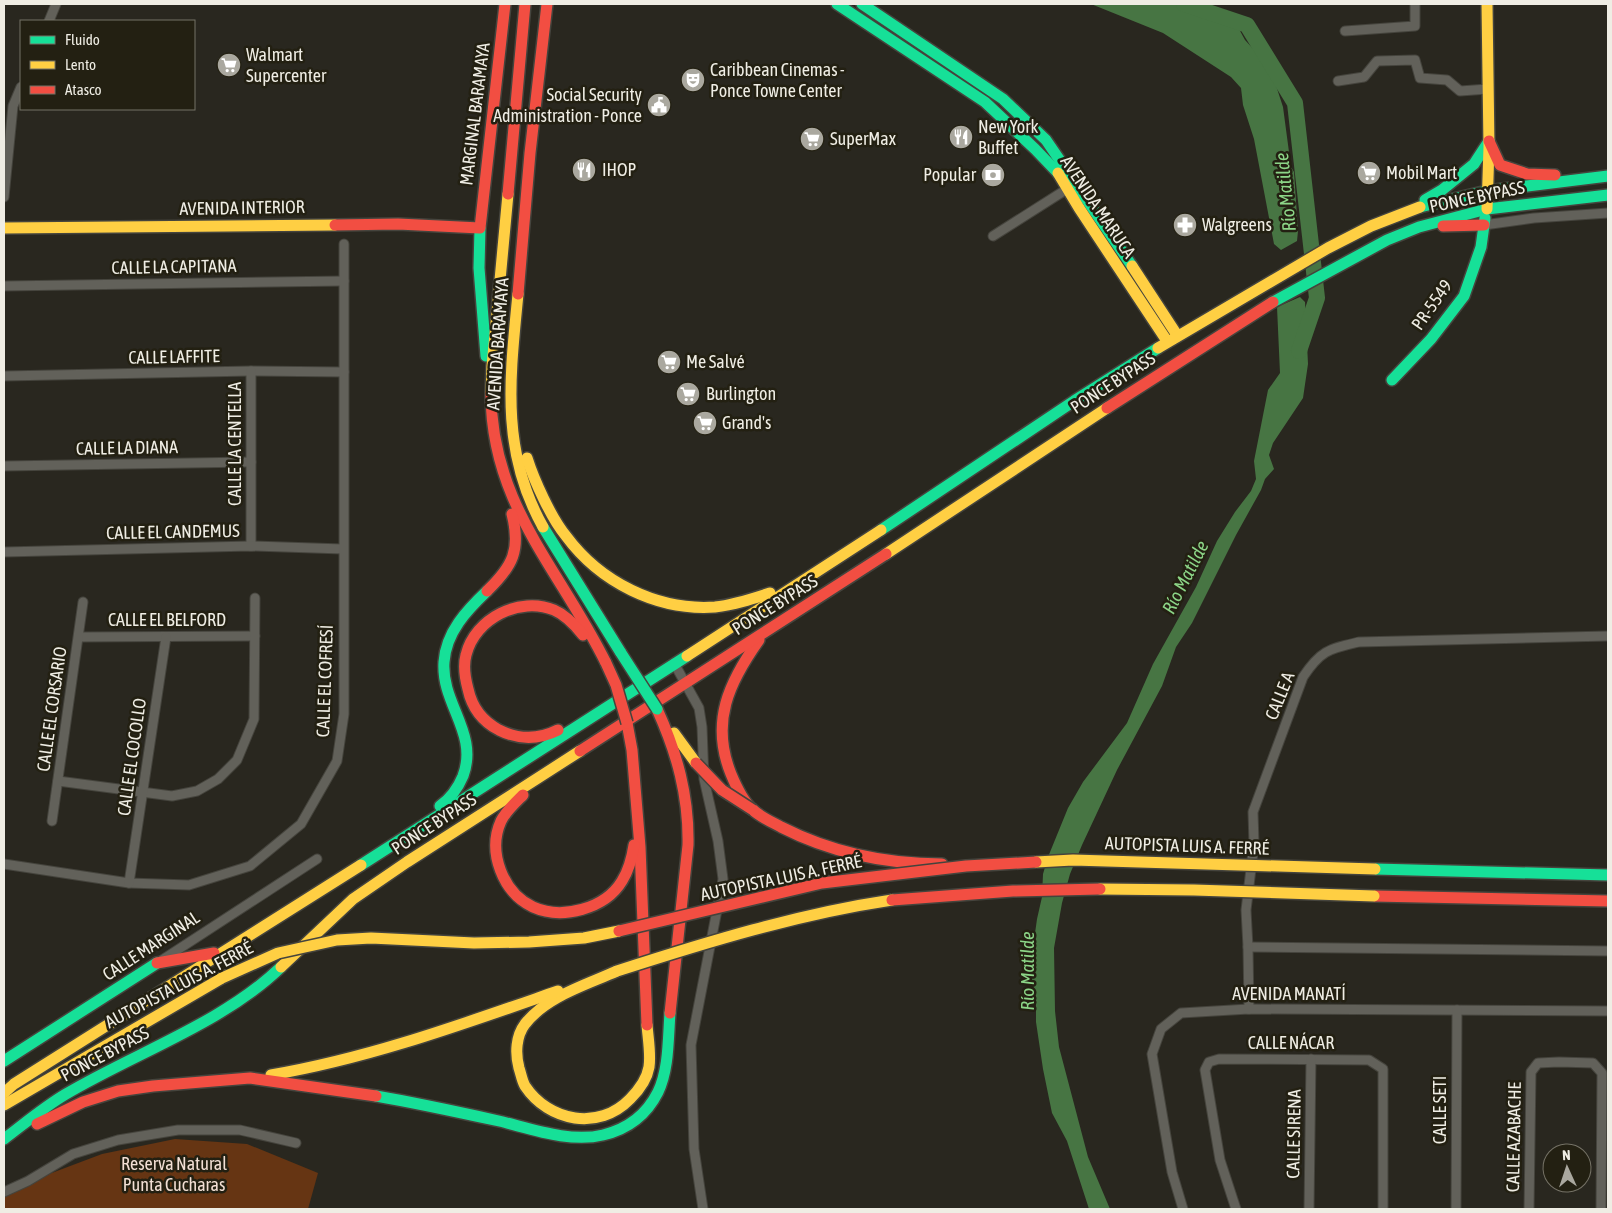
<svg xmlns="http://www.w3.org/2000/svg" width="1612" height="1213" viewBox="0 0 1612 1213" font-family="'Asap Condensed',sans-serif">
	<style>
		.green { fill: #663513 }
		.water { fill: #477543 }
		.lines { fill: none; stroke-linecap: round; stroke-linejoin: round }
		.river { stroke: #477543; stroke-width: 16 }
		.street-casing { stroke: #45443d; stroke-width: 11 }
		.fast-casing { stroke: #45443d; stroke-width: 14 }
		.slow-casing { stroke: #45443d; stroke-width: 14 }
		.jam-casing { stroke: #45443d; stroke-width: 14 }
		.street { stroke: #62615a; stroke-width: 9 }
		.fast { stroke: #16e098; stroke-width: 11 }
		.slow { stroke: #ffcf43; stroke-width: 11 }
		.jam { stroke: #f24e42; stroke-width: 11 }
		.fast-bridge-casing { stroke: #45443d; stroke-width: 14; stroke-linecap: butt }
		.slow-bridge-casing { stroke: #45443d; stroke-width: 14; stroke-linecap: butt }
		.jam-bridge-casing { stroke: #45443d; stroke-width: 14; stroke-linecap: butt }
		.fast-bridge { stroke: #16e098; stroke-width: 11 }
		.slow-bridge { stroke: #ffcf43; stroke-width: 11 }
		.jam-bridge { stroke: #f24e42; stroke-width: 11 }
		.labels { text-anchor: middle; stroke-width: 5; stroke-linejoin: round; paint-order: stroke }
		.poi-label { font-size: 18px; fill: #efede4; stroke: #232012; text-anchor: start }
		.street-label { font-size: 18px; fill: #efede4; stroke: #232012 }
		.park-label { font-size: 18px; fill: #f2dfd4; stroke: #232012 }
		.water-label { font-size: 19px; font-style: italic; fill: #8cd587; stroke: #232012 }
	</style>
	<rect width="100%" height="100%" fill="#29271f"/>
	<polygon class="green" points="175,1139 247,1144 318,1173 308,1209 4,1209 4,1191 102,1154"/>
	<g class="water">
		<polygon points="1091,4 1177,4 1183,8 1217,16 1239,29 1245,40 1270,67 1283,107 1291,167 1294,172 1298,231 1297,241 1281,250 1274,244 1254,139 1243,105 1241,88 1231,77 1163,33"/>
		<polygon points="1300,297 1305,302 1308,364 1303,398 1273,443 1269,455 1274,469 1265,479 1261,490 1236,535 1192,623 1176,647 1162,686 1117,770 1082,845 1070,874 1062,903 1054,948 1055,1011 1059,1047 1088,1157 1110,1209 1089,1209 1067,1141 1052,1113 1043,1069 1036,1022 1036,999 1030,969 1037,919 1042,897 1043,874 1048,857 1068,808 1083,782 1127,723 1153,664 1196,587 1217,541 1235,512 1251,491 1256,479 1254,461 1268,390 1280,373 1277,307"/>
	</g>
	<g class="lines">
		<polyline class="river" points="1184,4 1247,25 1295,103 1317,298 1299,351"/>
		<g class="street-casing">
			<g id="street">
				<polyline points="49,21 56,4"/>
				<polyline points="1345,31 1415,26 1415,4"/>
				<polyline points="1338,81 1364,77 1377,61 1415,60 1420,78 1447,80 1460,91 1488,89"/>
				<polyline points="4,197 13,106 21,87"/>
				<polyline points="1484,225 1534,218 1608,213"/>
				<polyline points="993,236 1067,189"/>
				<polyline points="4,286 344,281"/>
				<polyline points="4,376 251,371 344,372"/>
				<polyline points="4,466 251,462"/>
				<polyline points="251,546 251,371"/>
				<polyline points="4,552 251,546 343,549"/>
				<polyline points="79,637 255,636"/>
				<polyline points="674,663 699,708 702,727 704,779 718,841 723,879 691,1045 694,1149 703,1209"/>
				<polyline points="58,781 172,796 197,791 218,779 237,760 254,719 255,598"/>
				<polyline points="52,821 83,602"/>
				<polyline points="4,864 129,883 189,885 250,866 301,824 337,761 344,714 344,244"/>
				<polyline points="129,883 166,637"/>
				<polyline points="1248,947 1608,951"/>
				<polyline points="162,960 317,859"/>
				<path d="M1249,1009L1248,947L1246,910L1254,844L1253,812L1303,677C1321,650 1329,649 1359,642L1608,636"/>
				<polyline points="4,1192 28,1181 73,1154 118,1140 178,1130 240,1130 296,1143"/>
				<polyline points="1183,1209 1172,1172 1152,1054 1161,1029 1181,1013 1249,1009 1608,1011"/>
				<polyline points="1236,1209 1220,1160 1205,1070 1209,1062 1219,1059 1369,1060 1383,1069 1383,1209"/>
				<polyline points="1309,1209 1311,1059"/>
				<polyline points="1456,1209 1457,1010"/>
				<polyline points="1529,1209 1531,1072 1538,1063 1559,1062 1593,1063 1602,1073 1601,1209"/>
			</g>
		</g>
		<g class="fast-casing">
			<g id="fast">
				<polyline points="837,4 985,102 1035,149 1058,173"/>
				<polyline points="862,4 1003,99 1046,140 1132,266"/>
				<polyline points="1425,200 1442,190 1474,164 1489,141"/>
				<polyline points="1420,207 1487,191 1608,176"/>
				<polyline points="480,228 479,268 486,356"/>
				<polyline points="1273,302 1387,240 1419,227 1487,209 1608,195"/>
				<polyline points="1392,380 1431,339 1464,296 1481,247 1485,218"/>
				<polyline points="543,527 621,653"/>
				<polyline points="881,530 1074,401 1158,348"/>
				<path d="M440,806C451,798 458,788 463,776C479,733 441,704 444,662C446,632 467,610 487,591"/>
				<polyline points="361,865 687,656"/>
				<polyline points="1375,869 1608,875"/>
				<polyline points="4,1061 157,963"/>
				<path d="M376,1096C417,1103 458,1112 499,1121C532,1129 570,1143 603,1135C628,1129 647,1114 658,1092C669,1069 668,1039 670,1013"/>
				<path d="M4,1139C24,1124 44,1107 66,1094C135,1053 223,1023 281,967"/>
			</g>
		</g>
		<g class="slow-casing">
			<g id="slow">
				<polyline points="1487,4 1489,147 1487,209"/>
				<polyline points="1058,173 1079,208 1167,341"/>
				<polyline points="4,228 335,225"/>
				<polyline points="1132,266 1177,335"/>
				<path d="M518,294C510,377 500,450 543,527"/>
				<polyline points="1158,348 1328,248 1371,226 1420,207"/>
				<polyline points="491,393 492,366 508,194"/>
				<path d="M527,458C534,480 551,518 566,536C600,582 657,611 715,607C734,605 752,599 770,593"/>
				<polyline points="886,554 1107,408"/>
				<polyline points="687,656 881,530"/>
				<polyline points="674,733 696,763"/>
				<polyline points="281,967 353,899 407,862 580,751"/>
				<path d="M617,971C586,985 547,996 525,1024C516,1036 515,1053 519,1068C521,1074 522,1081 525,1086C549,1122 599,1131 630,1099C638,1091 647,1079 649,1067C651,1054 648,1038 647,1025"/>
				<path d="M271,1075C370,1058 463,1024 558,991"/>
				<polyline points="4,1093 14,1084 361,865"/>
				<polyline points="4,1105 222,978"/>
			</g>
		</g>
		<g class="jam-casing">
			<g id="jam">
				<polyline points="1489,141 1500,165 1527,174 1555,175"/>
				<polyline points="508,194 525,4"/>
				<polyline points="335,225 398,224 480,228 505,4"/>
				<polyline points="1443,226 1484,225"/>
				<polyline points="518,294 530,153 547,4"/>
				<path d="M491,393C491,505 560,569 606,663"/>
				<polyline points="1107,408 1273,302"/>
				<path d="M487,591C513,566 521,550 512,514"/>
				<path d="M759,640C729,682 710,722 731,774C736,786 742,800 752,809C760,817 772,822 781,827C832,853 885,864 942,864"/>
				<path d="M657,709C677,753 689,796 688,845L670,1013"/>
				<polyline points="627,723 632,750 640,847 647,1025"/>
				<path d="M558,730C538,740 519,740 499,730C482,721 472,708 468,689C465,678 463,666 466,655C475,618 520,596 554,610C566,615 575,625 583,635"/>
				<polyline points="580,751 886,554"/>
				<path d="M523,795C515,803 506,811 501,821C487,852 503,893 533,907C562,920 605,909 622,881C629,870 632,858 634,845"/>
				<polyline points="1374,896 1608,901"/>
				<polyline points="157,963 214,953"/>
				<polyline points="37,1124 83,1102 118,1091 153,1086 250,1078 376,1096"/>
			</g>
		</g>
		<use href="#street" class="street"/>
		<use href="#fast" class="fast"/>
		<use href="#slow" class="slow"/>
		<use href="#jam" class="jam"/>
		<g class="fast-bridge-casing">
			<polyline id="fast-bridge" points="621,653 657,709"/>
		</g>
		<g class="slow-bridge-casing">
			<g id="slow-bridge">
				<polyline points="1036,862 1073,860 1375,869"/>
				<polyline points="1100,889 1194,890 1374,896"/>
				<path d="M617,971C707,942 798,914 892,900"/>
				<polyline points="222,978 278,953 337,940 371,938 474,943 529,942 584,938 619,931"/>
			</g>
		</g>
		<g class="jam-bridge-casing">
			<g id="jam-bridge">
				<polyline points="606,663 616,685 627,723"/>
				<polyline points="696,763 722,790 753,810"/>
				<polyline points="892,900 1013,891 1100,889"/>
				<polyline points="619,931 822,883 966,866 1036,862"/>
			</g>
		</g>
		<use href="#fast-bridge" class="fast-bridge"/>
		<use href="#slow-bridge" class="slow-bridge"/>
		<use href="#jam-bridge" class="jam-bridge"/>
	</g>
	<defs>
		<g id="supermarket-disc" transform="scale(1.25)"><circle r="9.5" fill="#aaa89f" stroke="#232012"/><path d="M-6-5.5h2.5l.6 2H6L4.5 2H-2.5L-4.4-4H-6ZM-1.5 3.2a1.3 1.3 0 1 0 .1 0ZM3 3.2a1.3 1.3 0 1 0 .1 0Z" fill="#fff"/></g>
		<g id="theatre-disc" transform="scale(1.25)"><circle r="9.5" fill="#aaa89f" stroke="#232012"/><path d="M-5-5.5Q0-4 5-5.5V0Q5 5 0 6Q-5 5-5 0ZM-3.3-2.5H-1v1.5H-3.3ZM1-2.5H3.3v1.5H1ZM-2.8 1Q0 5.5 2.8 1Z" fill="#fff"/></g>
		<g id="civic-disc" transform="scale(1.25)"><circle r="9.5" fill="#aaa89f" stroke="#232012"/><path d="M-.6-6.5H3V-4.5H.6V-3L4-1V1h2V6H-6V1h2V-1L-.6-3ZM-1.2 2.5V6h2.4V2.5Z" fill="#fff"/></g>
		<g id="restaurant-disc" transform="scale(1.25)"><circle r="9.5" fill="#aaa89f" stroke="#232012"/><path d="M-5-6h1v4h1v-4h1v4h1v-4h1v5L-1.5 .5V6h-2V.5L-5-1ZM5-6V6H3V1.5H1.5Q1.5-4 5-6Z" fill="#fff"/></g>
		<g id="bank-disc" transform="scale(1.25)"><circle r="9.5" fill="#aaa89f" stroke="#232012"/><path d="M-6-4H6V4H-6ZM0-2.3a2.3 2.3 0 1 0 0 4.6a2.3 2.3 0 1 0 0-4.6Z" fill="#fff"/></g>
		<g id="pharmacy-disc" transform="scale(1.25)"><circle r="9.5" fill="#aaa89f" stroke="#232012"/><path d="M-2-6h4v4h4v4h-4v4h-4v-4h-4v-4h4Z" fill="#fff"/></g>
	</defs>
	<g fill-rule="evenodd">
		<use href="#supermarket-disc" x="229" y="65"/>
		<use href="#theatre-disc" x="693" y="80"/>
		<use href="#civic-disc" x="659" y="105"/>
		<use href="#restaurant-disc" x="961" y="137"/>
		<use href="#supermarket-disc" x="812" y="139"/>
		<use href="#restaurant-disc" x="584" y="170"/>
		<use href="#supermarket-disc" x="1369" y="173"/>
		<use href="#bank-disc" x="993" y="175"/>
		<use href="#pharmacy-disc" x="1185" y="225"/>
		<use href="#supermarket-disc" x="669" y="362"/>
		<use href="#supermarket-disc" x="688" y="394"/>
		<use href="#supermarket-disc" x="705" y="423"/>
	</g>
	<g class="labels">
		<g class="poi-label">
			<text x="246" y="61">Walmart<tspan x="246" dy="21">Supercenter</tspan></text>
			<text x="710" y="76">Caribbean Cinemas -<tspan x="710" dy="21">Ponce Towne Center</tspan></text>
			<text x="642" y="101" text-anchor="end">Social Security<tspan x="642" dy="21">Administration - Ponce</tspan></text>
			<text x="978" y="133">New York<tspan x="978" dy="21">Buffet</tspan></text>
			<text x="830" y="145">SuperMax</text>
			<text x="602" y="176">IHOP</text>
			<text x="1386" y="179">Mobil Mart</text>
			<text x="976" y="181" text-anchor="end">Popular</text>
			<text x="1202" y="231">Walgreens</text>
			<text x="686" y="368">Me Salvé</text>
			<text x="706" y="400">Burlington</text>
			<text x="722" y="429">Grand's</text>
		</g>
		<g class="street-label">
			<text transform="translate(475 114) rotate(-83)" y="6">MARGINAL BARAMAYA</text>
			<text transform="translate(1477 197) rotate(-12)" y="6">PONCE BYPASS</text>
			<text transform="translate(1098 207) rotate(56)" y="6">AVENIDA MARUCA</text>
			<text transform="translate(242 208) rotate(-1)" y="6">AVENIDA INTERIOR</text>
			<text transform="translate(174 267) rotate(-1)" y="6">CALLE LA CAPITANA</text>
			<text transform="translate(1432 305) rotate(-55)" y="6">PR-5549</text>
			<text transform="translate(498 344) rotate(-86)" y="6">AVENIDA BARAMAYA</text>
			<text transform="translate(174 357) rotate(-1)" y="6">CALLE LAFFITE</text>
			<text transform="translate(1113 383) rotate(-33)" y="6">PONCE BYPASS</text>
			<text transform="translate(235 444) rotate(-90)" y="6">CALLE LA CENTELLA</text>
			<text transform="translate(127 448) rotate(-1)" y="6">CALLE LA DIANA</text>
			<text transform="translate(173 532) rotate(-1)" y="6">CALLE EL CANDEMUS</text>
			<text transform="translate(775 605) rotate(-32)" y="6">PONCE BYPASS</text>
			<text x="167" y="626">CALLE EL BELFORD</text>
			<text transform="translate(325 681) rotate(-88)" y="6">CALLE EL COFRESÍ</text>
			<text transform="translate(1280 696) rotate(-68)" y="6">CALLE A</text>
			<text transform="translate(52 709) rotate(-82)" y="6">CALLE EL CORSARIO</text>
			<text transform="translate(132 757) rotate(-82)" y="6">CALLE EL COCOLLO</text>
			<text transform="translate(434 824) rotate(-33)" y="6">PONCE BYPASS</text>
			<text transform="translate(1187 846) rotate(2)" y="6">AUTOPISTA LUIS A. FERRÉ</text>
			<text transform="translate(781 878) rotate(-12)" y="6">AUTOPISTA LUIS A. FERRÉ</text>
			<text transform="translate(151 946) rotate(-33)" y="6">CALLE MARGINAL</text>
			<text transform="translate(179 985) rotate(-28)" y="6">AUTOPISTA LUIS A. FERRÉ</text>
			<text x="1289" y="1000">AVENIDA MANATÍ</text>
			<text x="1291" y="1049">CALLE NÁCAR</text>
			<text transform="translate(105 1054) rotate(-28)" y="6">PONCE BYPASS</text>
			<text transform="translate(1440 1110) rotate(-90)" y="6">CALLE SETI</text>
			<text transform="translate(1294 1134) rotate(-89)" y="6">CALLE SIRENA</text>
			<text transform="translate(1514 1137) rotate(-89)" y="6">CALLE AZABACHE</text>
		</g>
		<g class="park-label">
			<text x="174" y="1170">Reserva Natural<tspan x="174" dy="21">Punta Cucharas</tspan></text>
		</g>
		<g class="water-label">
			<text transform="translate(1285 192) rotate(-96)" y="7">Río Matilde</text>
			<text transform="translate(1185 577) rotate(-63)" y="7">Río Matilde</text>
			<text transform="translate(1027 971) rotate(-90)" y="7">Río Matilde</text>
		</g>
	</g>
	<rect width="1612" height="1213" fill="none" stroke="#efede4" stroke-width="10"/>
	<rect x="20" y="20" width="175" height="90" fill="#232012" stroke="#757266"/>
	<rect x="30" y="36" width="25" height="8" fill="#16e098" stroke="#757266"/>
	<text x="65" y="45" font-size="15" fill="#efede4">Fluido</text>
	<rect x="30" y="61" width="25" height="8" fill="#ffcf43" stroke="#757266"/>
	<text x="65" y="70" font-size="15" fill="#efede4">Lento</text>
	<rect x="30" y="86" width="25" height="8" fill="#f24e42" stroke="#757266"/>
	<text x="65" y="95" font-size="15" fill="#efede4">Atasco</text>
	<g transform="translate(1567 1168) rotate(357)"><circle r="24" fill="#232012" stroke="#757266"/>
	<path d="M0-4L9 19L0 12L-9 19Z" fill="#aaa89f"/>
	<text y="-8" font-size="14" font-weight="bold" text-anchor="middle" fill="#efede4">N</text>
	</g>
</svg>
